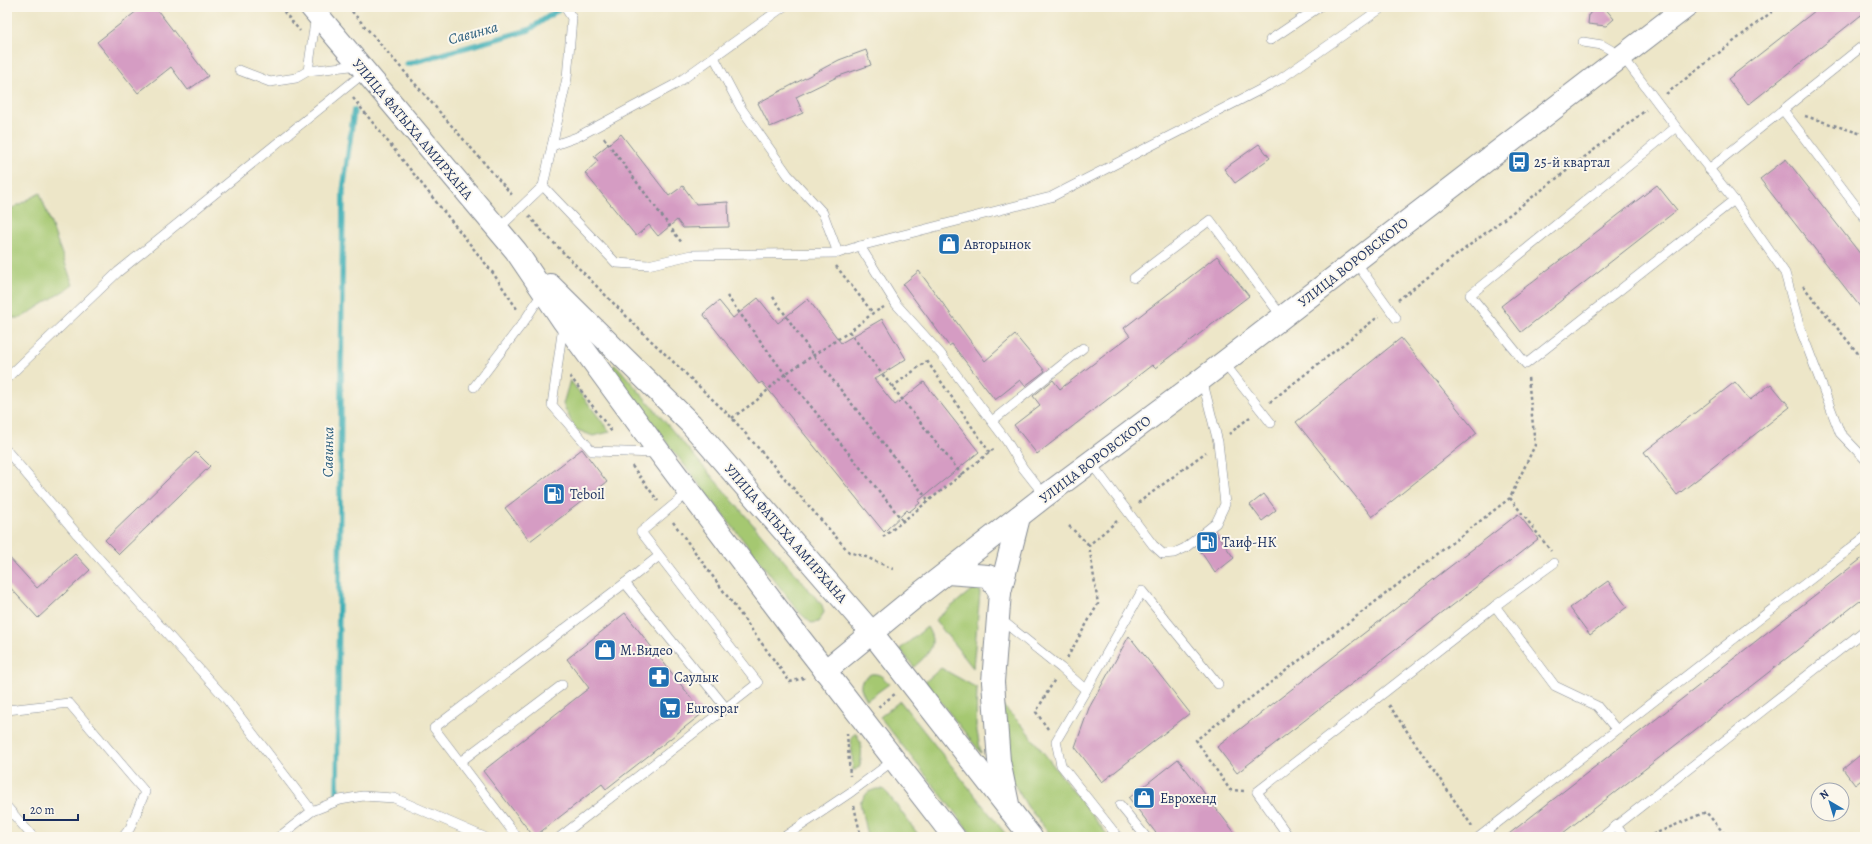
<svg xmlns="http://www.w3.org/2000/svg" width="1872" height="844" viewBox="0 0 1872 844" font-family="Alegreya,serif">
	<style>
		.green { fill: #a5c871; stroke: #607c68 }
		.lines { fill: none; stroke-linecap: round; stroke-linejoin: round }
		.stream { stroke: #3daeb5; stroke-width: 5.5 }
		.building { fill: #d59cc3 }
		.service-casing { stroke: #848a93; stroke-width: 10 }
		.tertiary-casing { stroke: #848a93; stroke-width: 24 }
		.primary-casing { stroke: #848a93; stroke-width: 24 }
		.path { stroke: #848a93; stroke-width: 2.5; stroke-dasharray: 3 3; stroke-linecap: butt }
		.service { stroke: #fff; stroke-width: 9 }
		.tertiary { stroke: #fff; stroke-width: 22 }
		.primary { stroke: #fff; stroke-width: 22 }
		.labels { text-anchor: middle; stroke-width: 4; stroke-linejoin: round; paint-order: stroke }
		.street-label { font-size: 14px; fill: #1b2f5e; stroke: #fbf7ec }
		.poi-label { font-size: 14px; fill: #1b2f5e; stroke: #fbf7ec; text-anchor: start }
		.water-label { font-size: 15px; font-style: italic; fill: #275b7c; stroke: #fbf7ec }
	</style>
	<rect width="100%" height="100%" fill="#fbf7ec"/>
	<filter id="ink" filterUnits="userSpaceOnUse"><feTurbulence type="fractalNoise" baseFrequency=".025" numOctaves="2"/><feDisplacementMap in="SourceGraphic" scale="8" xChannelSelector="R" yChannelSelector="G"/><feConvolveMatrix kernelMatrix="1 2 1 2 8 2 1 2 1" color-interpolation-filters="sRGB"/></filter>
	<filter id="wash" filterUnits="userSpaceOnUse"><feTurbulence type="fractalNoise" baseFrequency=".012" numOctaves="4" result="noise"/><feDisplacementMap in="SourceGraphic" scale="16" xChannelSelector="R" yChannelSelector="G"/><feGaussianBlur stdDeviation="0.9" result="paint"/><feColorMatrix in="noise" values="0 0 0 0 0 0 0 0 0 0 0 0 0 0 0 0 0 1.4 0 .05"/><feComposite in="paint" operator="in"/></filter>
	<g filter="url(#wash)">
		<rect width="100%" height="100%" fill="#ede6c8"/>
		<g class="green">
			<polygon points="40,193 73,285 21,318 7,318 7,211"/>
			<polygon points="614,365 618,367 822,605 824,612 819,622 811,623 800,613 611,371"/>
			<polygon points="570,380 610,432 593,436 575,429 563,404"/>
			<polygon points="981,582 973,668 935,620"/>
			<path d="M927,627C939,646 928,654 914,667L900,649Z"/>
			<polygon points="941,668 977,688 976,726 981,753 925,682"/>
			<path d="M871,674C880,673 883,677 889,684L867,700C860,688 856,682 871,674Z"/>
			<polygon points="900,701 1008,837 974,837 880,717"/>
			<polygon points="1002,705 1022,725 1109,837 1052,837 1027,806 1011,779"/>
			<path d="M856,733C863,745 862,753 860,766L855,770H853L851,737Z"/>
			<polygon points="876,789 883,789 888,794 920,837 867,837 860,802 868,792"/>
		</g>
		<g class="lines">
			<g class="stream">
				<polyline points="407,64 529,30 562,7"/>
				<polyline points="337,795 343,191 354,110"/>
			</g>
		</g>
		<g id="blocks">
			<g class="building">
				<polygon points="142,7 155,7 208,76 188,90 171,67 138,93 97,42"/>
				<polygon points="1598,7 1604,7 1614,19 1606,26 1588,24 1589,14"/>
				<polygon points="1820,7 1865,7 1865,12 1748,105 1728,79"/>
				<polygon points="866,50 871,65 839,76 796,97 803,113 770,127 758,103 839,60"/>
				<polygon points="621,134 669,196 683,186 696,204 728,202 729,227 683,228 677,220 658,236 649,225 636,236 585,173 598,161 594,156"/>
				<polygon points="1259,144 1270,158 1235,183 1224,169"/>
				<polygon points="1786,159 1865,260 1865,313 1760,179"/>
				<polygon points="1657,185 1677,210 1521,332 1501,306"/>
				<polygon points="1217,256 1249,296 1155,368 1152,365 1037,454 1014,425 1040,405 1033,396 1053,380 1060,389 1130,336 1124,328"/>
				<polygon points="919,271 985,361 1015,335 1045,371 1025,386 1020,380 995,400 952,344 949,346 903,284"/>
				<polygon points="758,298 778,323 808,299 841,343 882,319 906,359 874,379 895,405 924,382 979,452 918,501 920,503 909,512 907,510 884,532 762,382 759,384 703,314 719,301 733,318"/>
				<polygon points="1401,338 1477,433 1372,517 1296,422"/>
				<polygon points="1735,382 1750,400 1771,384 1790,407 1677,495 1644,452"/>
				<polygon points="582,449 607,482 530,541 505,508"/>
				<polygon points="196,452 210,466 119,554 105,540"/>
				<polygon points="1264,494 1276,510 1262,521 1250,505"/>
				<polygon points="1518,514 1538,539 1237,773 1217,747"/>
				<polygon points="1215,532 1234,558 1215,573 1197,546"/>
				<polygon points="75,554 90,570 38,618 7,584 7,555 37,588"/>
				<polygon points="1865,556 1865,597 1558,837 1505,837"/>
				<polygon points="1608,581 1627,607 1590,635 1570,608"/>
				<polygon points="625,613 703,713 606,789 602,784 534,837 483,771 589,688 567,659"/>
				<polygon points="1129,636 1190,713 1102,782 1075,747 1089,708"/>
				<polygon points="1865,751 1865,777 1855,785 1843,769"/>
				<polygon points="1178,759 1238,837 1159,837 1129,798"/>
			</g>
		</g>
	</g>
	<g filter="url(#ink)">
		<use href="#blocks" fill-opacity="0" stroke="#848a93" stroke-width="1"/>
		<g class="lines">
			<g class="service-casing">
				<g id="service">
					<polyline points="1270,40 1319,7"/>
					<polyline points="1583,42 1602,45 1623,57 1676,127 1470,295 1526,364 1734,200 1676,127"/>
					<polyline points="714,57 741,108 788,175 823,213 838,253"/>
					<polyline points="239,70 270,82 296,78 308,71 359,65"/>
					<polyline points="308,71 316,15"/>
					<polyline points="1783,110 1865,218"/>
					<polyline points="552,146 577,137 676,84 783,7"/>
					<polyline points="1709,169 1865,44"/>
					<polyline points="543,186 616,263 648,265 691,255 838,253 860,246 1051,197 1279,80 1383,7"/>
					<polyline points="1734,200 1785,273 1800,328 1840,433 1865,459"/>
					<polyline points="498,229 543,186 567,78 572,18 565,7"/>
					<polyline points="860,246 896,304 940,353 1006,440 1023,468 1045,496"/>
					<polyline points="1355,261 1396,318"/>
					<polyline points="1134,278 1210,220 1282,317"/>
					<polyline points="563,326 552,405 592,451 658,453"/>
					<polyline points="1224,363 1271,423"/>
					<polyline points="7,378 118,272 365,72"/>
					<polyline points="474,387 525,320 543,292"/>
					<polyline points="992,421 1083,348"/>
					<polyline points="7,451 77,534 228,701 312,811"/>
					<polyline points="1091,463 1153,545 1163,554 1174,553 1185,548 1216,523 1225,504 1218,442 1202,379"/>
					<polyline points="659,556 625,583 726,708"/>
					<polyline points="1495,606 1554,563"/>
					<polyline points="999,618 1061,668 1086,690 1056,741 1061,765 1118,837"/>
					<polyline points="1086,690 1142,591 1218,684"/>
					<polyline points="7,710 69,703 145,792 130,828 123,837"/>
					<polyline points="460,762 562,685"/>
					<polyline points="1120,805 1146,837"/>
					<polyline points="7,807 33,837"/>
					<polyline points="1616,826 1625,837"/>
					<polyline points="279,837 312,811 340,800 363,796 394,798 484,837"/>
					<polyline points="517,837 434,728 625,583"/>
					<polyline points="560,837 758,683 641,532 689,492"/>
					<polyline points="784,837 851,792 894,760"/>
					<polyline points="1289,837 1257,792 1495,606 1555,686 1597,706 1616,729"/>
					<polyline points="1479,837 1865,537"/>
					<polyline points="1602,837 1865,630"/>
				</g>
			</g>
			<g class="tertiary-casing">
				<g id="tertiary">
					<polyline points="947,573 988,576 1000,592"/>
					<polyline points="825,671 914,598 1045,496 1202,379 1686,7"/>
					<polyline points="1009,809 999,761 993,682 1000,592 1019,517"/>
				</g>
			</g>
			<g class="primary-casing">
				<g id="primary">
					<polyline points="311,7 516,251 564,322 660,453 792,628 954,837"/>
					<polyline points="550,285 691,424 872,633 1031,837"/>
				</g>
			</g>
			<g class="path">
				<polyline points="280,7 300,31"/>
				<polyline points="348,7 513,196"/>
				<polyline points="1666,94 1778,7"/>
				<polyline points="353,98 493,273 517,309"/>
				<polyline points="1805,116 1865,135"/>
				<polyline points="604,138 682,243"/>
				<polyline points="529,216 543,232 641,331 732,418 849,552 866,557 893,569"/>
				<polyline points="836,266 873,313"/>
				<polyline points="1803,286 1865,362"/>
				<polyline points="727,296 785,374 903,521"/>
				<polyline points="773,297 813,355 929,501"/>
				<polyline points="1398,300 1646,110"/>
				<polyline points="849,332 962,475"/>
				<polyline points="927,361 990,453"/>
				<polyline points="570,376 612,432"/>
				<polyline points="892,387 927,361"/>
				<polyline points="1270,402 1379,316"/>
				<polyline points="732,418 756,401 785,374 849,332 873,313 884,307"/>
				<polyline points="1229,434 1250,417"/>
				<polyline points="632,466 658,501"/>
				<polyline points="1510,498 1551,551"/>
				<polyline points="1138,503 1206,452"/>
				<polyline points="673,522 790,682 803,678 805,681"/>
				<polyline points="1069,526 1089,545"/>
				<polyline points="883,537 995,448"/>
				<polyline points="1067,658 1098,604 1089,545 1117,521"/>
				<polyline points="1389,705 1472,826"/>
				<polyline points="878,707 895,694"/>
				<polyline points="1048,729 1036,712 1055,679"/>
				<polyline points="847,733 850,776"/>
				<polyline points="1244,791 1230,790 1196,740 1510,498 1535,445 1528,377"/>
				<polyline points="854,806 861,837"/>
				<polyline points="1647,837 1706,812 1727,837"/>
			</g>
			<use href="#service" class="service"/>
			<use href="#tertiary" class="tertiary"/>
			<use href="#primary" class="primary"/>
		</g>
	</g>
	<defs>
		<g id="bus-square" transform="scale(1.15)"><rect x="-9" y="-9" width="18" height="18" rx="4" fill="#1f6fb2" stroke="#fbf7ec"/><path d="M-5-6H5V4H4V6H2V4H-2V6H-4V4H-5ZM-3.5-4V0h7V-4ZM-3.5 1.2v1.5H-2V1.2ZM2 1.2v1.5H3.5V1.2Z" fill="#fff"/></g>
		<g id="shop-square" transform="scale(1.15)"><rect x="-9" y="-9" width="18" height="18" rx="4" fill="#1f6fb2" stroke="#fbf7ec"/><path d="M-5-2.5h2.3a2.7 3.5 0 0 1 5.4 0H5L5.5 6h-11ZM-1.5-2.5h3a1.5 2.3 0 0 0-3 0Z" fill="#fff"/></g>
		<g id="fuel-square" transform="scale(1.15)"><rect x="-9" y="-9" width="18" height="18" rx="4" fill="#1f6fb2" stroke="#fbf7ec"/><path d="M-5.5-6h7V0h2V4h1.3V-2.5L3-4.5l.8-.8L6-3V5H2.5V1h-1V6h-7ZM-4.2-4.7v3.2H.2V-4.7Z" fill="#fff"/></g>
		<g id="pharmacy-square" transform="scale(1.15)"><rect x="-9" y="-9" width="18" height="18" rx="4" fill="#1f6fb2" stroke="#fbf7ec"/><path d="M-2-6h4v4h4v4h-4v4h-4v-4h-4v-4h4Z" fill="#fff"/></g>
		<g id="supermarket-square" transform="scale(1.15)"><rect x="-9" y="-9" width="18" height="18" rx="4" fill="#1f6fb2" stroke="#fbf7ec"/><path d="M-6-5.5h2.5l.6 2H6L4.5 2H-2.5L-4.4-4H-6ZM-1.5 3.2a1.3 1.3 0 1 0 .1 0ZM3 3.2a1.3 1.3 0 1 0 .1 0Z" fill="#fff"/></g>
	</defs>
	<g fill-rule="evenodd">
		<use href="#bus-square" x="1519" y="162"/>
		<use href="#shop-square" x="949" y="244"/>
		<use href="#fuel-square" x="554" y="494"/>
		<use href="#fuel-square" x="1207" y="542"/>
		<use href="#shop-square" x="605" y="650"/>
		<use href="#pharmacy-square" x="659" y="677"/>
		<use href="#supermarket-square" x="670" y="708"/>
		<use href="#shop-square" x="1144" y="798"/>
	</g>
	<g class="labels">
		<g class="street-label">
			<text transform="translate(413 129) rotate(50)" y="5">УЛИЦА ФАТЫХА АМИРХАНА</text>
			<text transform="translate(1353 262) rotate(-38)" y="5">УЛИЦА ВОРОВСКОГО</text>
			<text transform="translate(1095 459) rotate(-37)" y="5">УЛИЦА ВОРОВСКОГО</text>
			<text transform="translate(786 533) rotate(49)" y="5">УЛИЦА ФАТЫХА АМИРХАНА</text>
		</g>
		<g class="poi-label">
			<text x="1534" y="167">25-й квартал</text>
			<text x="964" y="249">Авторынок</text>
			<text x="570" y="499">Teboil</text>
			<text x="1222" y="547">Таиф-НК</text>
			<text x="620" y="655">М.Видео</text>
			<text x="674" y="682">Саулык</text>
			<text x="686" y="713">Eurospar</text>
			<text x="1160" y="803">Еврохенд</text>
		</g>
		<g class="water-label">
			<text transform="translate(473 33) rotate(-15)" y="5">Савинка</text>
			<text transform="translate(328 452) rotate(-89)" y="5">Савинка</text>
		</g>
	</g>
	<rect width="1872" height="844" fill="none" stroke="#fbf7ec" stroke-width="24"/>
	<g transform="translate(1830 802) rotate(322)"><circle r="19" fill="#fbf7ec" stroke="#a1a7b3"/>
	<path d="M0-3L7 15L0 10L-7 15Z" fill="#1f6fb2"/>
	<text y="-6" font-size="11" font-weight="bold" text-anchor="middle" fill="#1b2f5e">N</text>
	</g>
	<path d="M24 814v6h54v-6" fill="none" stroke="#1b2f5e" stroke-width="2"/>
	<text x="30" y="814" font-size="12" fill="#1b2f5e" stroke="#fbf7ec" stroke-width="3" paint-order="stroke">20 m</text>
</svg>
